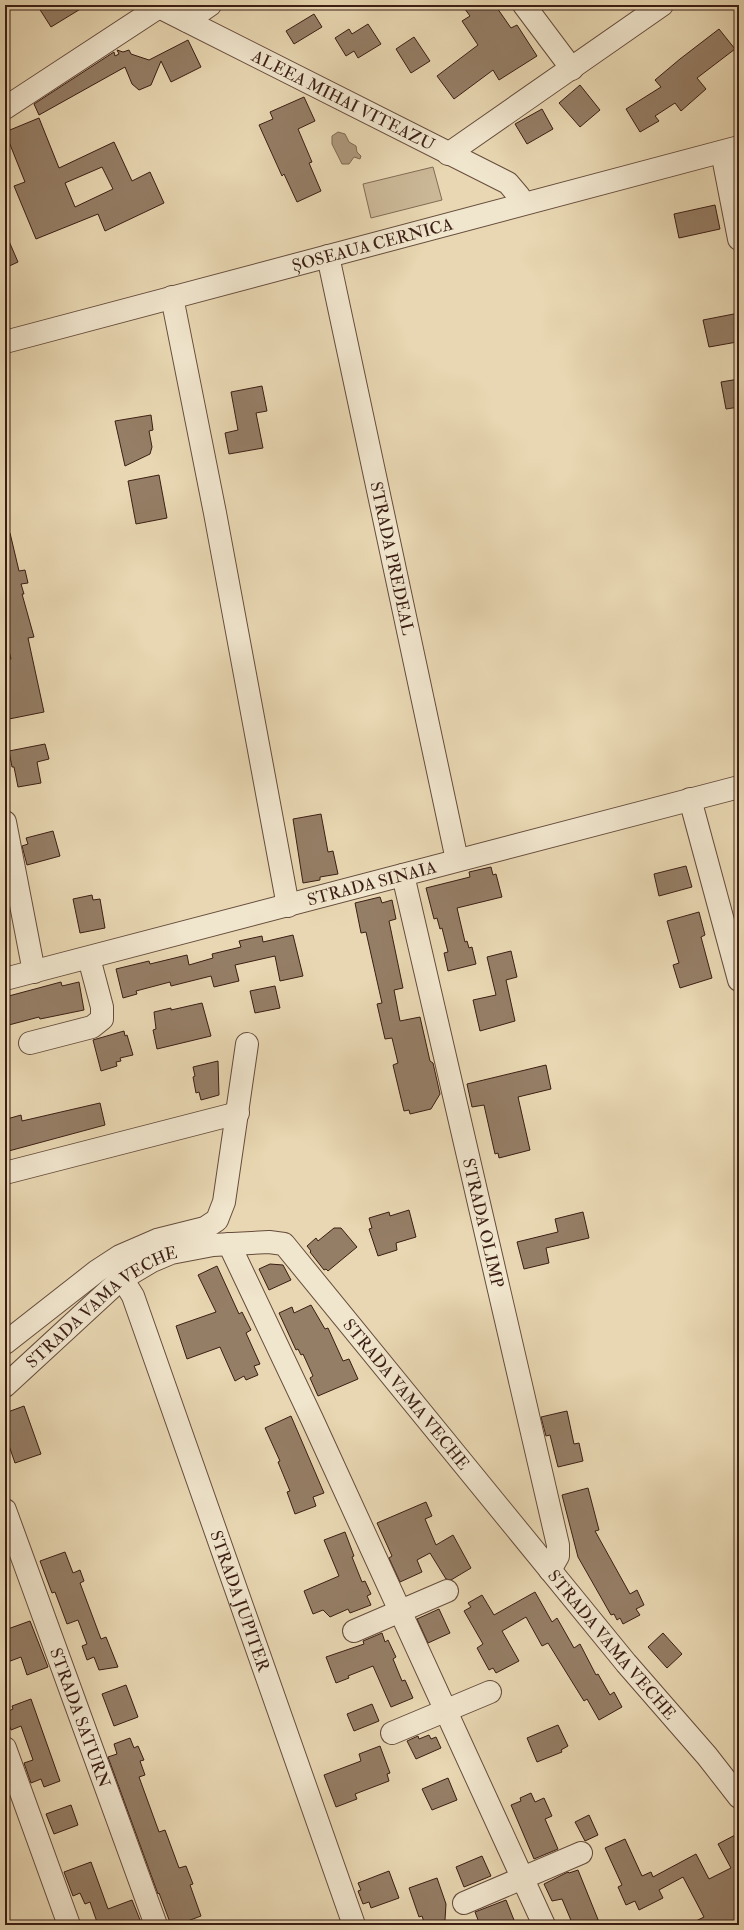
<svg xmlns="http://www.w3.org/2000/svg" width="744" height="1930" viewBox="0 0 744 1930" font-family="'IM FELL Double Pica',serif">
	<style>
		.green { fill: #cbb897; stroke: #836b56 }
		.water { fill: #ad987c; stroke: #7f6752 }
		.building { fill: #957e66; stroke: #3b1e14; fill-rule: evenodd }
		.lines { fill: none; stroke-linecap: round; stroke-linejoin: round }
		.minor-casing { stroke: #664c3c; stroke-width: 24 }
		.minor { stroke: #f0e5cd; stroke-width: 22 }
		.labels { text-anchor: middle; stroke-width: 3.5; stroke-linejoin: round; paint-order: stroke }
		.street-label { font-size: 17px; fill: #3b1e14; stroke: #f0e5cd }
	</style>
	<rect width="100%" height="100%" fill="#e8d7b2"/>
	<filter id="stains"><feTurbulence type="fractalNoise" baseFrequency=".005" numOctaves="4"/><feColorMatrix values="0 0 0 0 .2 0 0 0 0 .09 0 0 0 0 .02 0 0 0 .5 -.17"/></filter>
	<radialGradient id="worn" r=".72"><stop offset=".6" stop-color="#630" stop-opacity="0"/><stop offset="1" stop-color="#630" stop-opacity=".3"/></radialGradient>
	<polygon class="green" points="433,167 442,200 371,218 363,184"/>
	<polygon class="water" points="338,132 345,134 349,142 356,146 357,152 361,156 360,159 354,157 349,164 342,164 332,144 332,136"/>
	<g class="building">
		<polygon points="37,5 87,5 51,27"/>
		<polygon points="462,5 495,5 511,28 517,25 537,56 499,80 493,70 454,99 437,76 478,45 462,21 470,16"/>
		<polygon points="314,14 322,27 294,44 286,31"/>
		<polygon points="368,24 381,44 358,58 354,51 346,56 335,38 349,29 352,34"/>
		<polygon points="719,29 735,49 697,78 706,89 681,111 675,103 655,116 659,121 640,132 626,109 661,87 655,80 680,59"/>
		<polygon points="414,37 430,61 411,73 396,49"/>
		<polygon points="188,40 201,67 171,82 161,61 151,85 139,90 132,84 125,67 39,115 34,104 114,52 115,56 119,54 117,50 123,52 129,50 131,54 149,60"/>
		<polygon points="580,85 600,110 580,127 559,103"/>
		<polygon points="304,97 315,121 298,129 312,162 309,163 321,191 297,202 284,174 282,176 259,125 273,119 270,112"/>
		<polygon points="542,109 553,129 527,144 515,124"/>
		<path d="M39,118L59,168L114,142L132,181L150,172L164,203L105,231L98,214L36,239L14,186L25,182L5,132ZM102,167L113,189L75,207L65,183Z"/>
		<polygon points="715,205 720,229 679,238 674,214"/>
		<polygon points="5,232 18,262 5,268"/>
		<polygon points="739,313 739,330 735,331 737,342 709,347 703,320"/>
		<polygon points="739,379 739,407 726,409 721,382"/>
		<polygon points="262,386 267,411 256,413 263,448 229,454 225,433 238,430 231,392"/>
		<polygon points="151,415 153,430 149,431 152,447 150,454 125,466 115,421"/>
		<polygon points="159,475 167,518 136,524 128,481"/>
		<polygon points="10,533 19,571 25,570 28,583 21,584 24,594 22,594 34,637 28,638 44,712 9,719 5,700 5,660 11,659 5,636 5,534"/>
		<polygon points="45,744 49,759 37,762 41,783 18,787 14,767 12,767 9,751"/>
		<polygon points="321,814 328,852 333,851 338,874 320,877 320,880 303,883 293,819"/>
		<polygon points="53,831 60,856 27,865 22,846 28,844 26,838"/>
		<polygon points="686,866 692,887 659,896 654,874"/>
		<polygon points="491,867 493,875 496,874 502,897 457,908 465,942 467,941 469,948 472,947 476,964 448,971 444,953 448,952 442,928 440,929 437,918 434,919 426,888 470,877 469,872"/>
		<polygon points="92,895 93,900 100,899 105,928 80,933 73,899"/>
		<polygon points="380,897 382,903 392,900 396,919 389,921 403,988 394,990 400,1021 420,1017 430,1061 433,1063 440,1094 431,1109 410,1114 409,1110 404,1111 393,1065 398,1063 392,1038 385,1039 377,1004 382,1003 366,932 361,933 355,903"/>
		<polygon points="699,912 705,935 701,937 712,978 680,988 673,965 679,963 667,921"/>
		<polygon points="293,935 303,976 280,981 275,956 235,965 239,981 214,987 211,976 171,986 170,982 136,991 137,994 123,998 116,969 149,961 150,964 187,955 189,965 213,958 212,954 241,947 239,941 262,936 263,942"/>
		<polygon points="511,951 517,977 506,980 515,1021 480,1031 473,1000 496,995 487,957"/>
		<polygon points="61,982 62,986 79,982 84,1010 40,1019 39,1017 5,1026 5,997"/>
		<polygon points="275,986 280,1008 255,1013 250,991"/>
		<polygon points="202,1003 211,1036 157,1049 153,1030 156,1029 154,1012 171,1008 171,1010"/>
		<polygon points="124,1031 125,1036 127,1035 133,1055 120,1058 121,1061 116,1062 117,1066 101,1071 93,1040"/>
		<polygon points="218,1061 219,1095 201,1100 199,1092 196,1093 193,1077 195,1076 193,1067"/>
		<polygon points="546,1065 551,1089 518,1097 530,1150 499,1158 498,1153 495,1154 484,1105 472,1107 467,1084"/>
		<polygon points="100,1103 105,1125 5,1152 5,1124 8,1123 7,1119 21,1115 22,1121"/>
		<polygon points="409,1210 416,1237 396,1243 397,1250 378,1256 369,1229 372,1228 369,1218 389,1212 390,1216"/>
		<polygon points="583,1212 589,1238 546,1248 549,1263 524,1269 517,1242 558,1232 555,1219"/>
		<polygon points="334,1228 341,1228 357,1247 328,1271 326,1269 324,1270 310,1252 311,1251 307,1246 316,1238 318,1241"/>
		<polygon points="270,1264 283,1265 291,1280 269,1290 259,1269"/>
		<polygon points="217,1266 239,1314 242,1312 251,1330 246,1333 260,1364 254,1366 258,1375 246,1380 244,1376 235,1381 220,1347 187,1359 176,1326 216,1312 198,1275"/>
		<polygon points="311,1305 325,1329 328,1328 343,1361 349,1359 358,1379 318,1396 310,1378 313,1376 303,1354 301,1355 298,1349 296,1350 279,1313 292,1307 294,1313"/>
		<polygon points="24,1406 41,1454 15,1463 5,1434 5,1413"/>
		<polygon points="567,1411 574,1444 579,1443 583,1461 558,1467 550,1435 546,1436 541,1417"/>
		<polygon points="291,1416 324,1493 313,1497 316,1506 295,1514 287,1492 290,1491 278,1462 280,1461 265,1428"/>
		<polygon points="588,1488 599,1530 595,1531 630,1594 637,1590 644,1605 636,1609 640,1615 623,1624 620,1618 617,1620 614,1614 611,1615 578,1557 562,1495"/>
		<polygon points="426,1502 432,1516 425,1519 436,1545 453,1535 471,1568 451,1580 446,1579 430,1553 417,1560 422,1572 400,1582 389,1558 392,1556 377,1523"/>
		<polygon points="345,1532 354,1556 352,1557 362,1582 365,1581 371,1594 367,1596 371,1605 350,1613 348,1609 330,1617 323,1610 313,1614 304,1591 339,1576 324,1540"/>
		<polygon points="65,1552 73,1573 80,1570 84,1581 80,1583 101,1639 106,1637 118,1667 99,1670 94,1657 87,1660 82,1646 87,1644 78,1620 67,1624 55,1592 52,1593 40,1561"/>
		<polygon points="535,1592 552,1622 557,1618 574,1648 580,1644 596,1675 598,1674 610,1695 614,1692 622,1707 599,1720 587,1699 584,1701 548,1643 542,1646 526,1617 502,1631 519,1661 496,1673 493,1668 489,1670 477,1648 483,1644 464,1611 471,1607 468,1603 482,1595 494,1615"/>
		<polygon points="439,1609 450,1633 428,1643 417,1619"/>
		<polygon points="30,1621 48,1667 27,1675 21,1657 5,1663 5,1630"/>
		<polygon points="382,1633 385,1642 388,1640 396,1657 393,1659 402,1681 405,1680 413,1698 391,1707 373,1666 348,1676 349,1678 336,1683 326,1657 364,1644 363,1641"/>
		<polygon points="663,1633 682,1654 667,1668 648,1647"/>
		<polygon points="126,1685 138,1717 114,1726 102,1694"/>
		<polygon points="31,1699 60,1781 44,1787 41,1779 31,1783 24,1763 33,1760 32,1757 21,1726 11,1730 5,1713 13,1709 12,1706"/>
		<polygon points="372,1704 379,1721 354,1731 347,1714"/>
		<polygon points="558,1725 568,1746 561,1750 562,1752 537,1762 527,1738"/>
		<polygon points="429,1735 431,1739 436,1737 441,1748 416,1759 407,1741 418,1736 419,1739"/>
		<polygon points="130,1738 134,1748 138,1746 144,1760 140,1761 145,1775 139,1777 159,1832 165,1830 179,1868 186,1866 193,1884 190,1885 201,1916 177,1925 171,1925 159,1893 158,1894 108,1757 117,1754 114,1744"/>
		<polygon points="380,1746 390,1773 387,1774 389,1781 355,1794 357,1799 336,1807 324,1775 361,1761 359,1754"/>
		<polygon points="448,1778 457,1800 432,1810 422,1789"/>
		<polygon points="531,1793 535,1802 544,1798 552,1816 545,1819 558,1849 534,1859 511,1805 521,1801 520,1798"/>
		<polygon points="71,1805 78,1825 54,1834 46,1814"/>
		<polygon points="589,1815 598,1835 585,1841 575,1822"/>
		<polygon points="739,1833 739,1925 688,1925 704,1917 683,1877 659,1890 663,1898 639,1910 635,1901 626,1905 618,1887 622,1885 605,1848 625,1839 642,1876 651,1872 653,1877 696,1854 709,1879 731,1868 718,1844"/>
		<polygon points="482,1856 491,1876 464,1887 456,1867"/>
		<polygon points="91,1862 108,1909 132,1900 142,1925 98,1925 90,1902 85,1904 80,1893 73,1896 64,1872"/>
		<polygon points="578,1870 599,1922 592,1925 573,1925 562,1899 552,1901 544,1884 568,1872 569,1873"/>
		<polygon points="389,1871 399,1898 371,1908 369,1902 363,1904 358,1891 361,1890 358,1883"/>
		<polygon points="437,1878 446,1904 445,1920 425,1925 422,1916 419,1917 409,1888"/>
		<polygon points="506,1900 514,1920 502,1925 480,1925 475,1912"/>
	</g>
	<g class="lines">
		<g class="minor-casing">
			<g id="minor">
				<path id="s1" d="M155,5L508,183L519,196L522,204"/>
				<polyline points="524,5 572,69"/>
				<polyline points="187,21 210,5"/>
				<polyline points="5,108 159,7"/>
				<polyline points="722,152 739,239"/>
				<polyline points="448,154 662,5"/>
				<path id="s2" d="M328,256L457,860"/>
				<polyline points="172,297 215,513 288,906"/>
				<path id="s3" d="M5,342L739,147"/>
				<polyline points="690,799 739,980"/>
				<polyline points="5,822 34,972"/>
				<path id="s4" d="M403,875L558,1545V1556L550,1570"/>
				<path id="s5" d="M5,979L739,787"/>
				<polyline points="30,1043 92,1027 102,1019 102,1007 89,958"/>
				<polyline points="5,1173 238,1113"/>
				<polyline points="229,1244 312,1419 544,1925"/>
				<path id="s6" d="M120,1280L128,1288L133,1296L354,1925"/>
				<polyline points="5,1343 97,1271 120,1256 157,1240 205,1228 217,1220 224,1202 247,1044"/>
				<path id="s7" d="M5,1386L120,1280L152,1261L171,1253L213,1245L269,1242L284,1244L626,1663L707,1756L739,1797"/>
				<path id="s8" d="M5,1510L156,1925"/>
				<polyline points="354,1631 447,1591"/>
				<polyline points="392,1733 490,1692"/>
				<polyline points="5,1748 69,1925"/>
				<polyline points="464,1903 581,1853"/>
			</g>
		</g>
		<use href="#minor" class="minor"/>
	</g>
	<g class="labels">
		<g class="street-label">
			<text dy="6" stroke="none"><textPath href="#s1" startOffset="211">ALEEA MIHAI VITEAZU</textPath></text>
			<text dy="6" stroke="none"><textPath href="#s3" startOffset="380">ȘOSEAUA CERNICA</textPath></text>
			<text dy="6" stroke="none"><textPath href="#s2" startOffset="309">STRADA PREDEAL</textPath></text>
			<text dy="6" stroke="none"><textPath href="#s5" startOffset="379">STRADA SINAIA</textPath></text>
			<text dy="6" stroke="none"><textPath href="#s4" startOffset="357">STRADA OLIMP</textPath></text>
			<text dy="6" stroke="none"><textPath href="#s7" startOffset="126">STRADA VAMA VECHE</textPath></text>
			<text dy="6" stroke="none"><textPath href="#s7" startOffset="522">STRADA VAMA VECHE</textPath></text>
			<text dy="6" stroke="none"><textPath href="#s6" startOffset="344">STRADA JUPITER</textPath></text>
			<text dy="6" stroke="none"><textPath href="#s7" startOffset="846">STRADA VAMA VECHE</textPath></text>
			<text dy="6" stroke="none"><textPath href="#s8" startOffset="221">STRADA SATURN</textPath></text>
		</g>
	</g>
	<rect width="744" height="1930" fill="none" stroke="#e8d7b2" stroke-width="20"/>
	<rect x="6" y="6" width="732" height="1918" fill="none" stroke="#3b1e14" stroke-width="2"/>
	<rect x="10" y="10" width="724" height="1910" fill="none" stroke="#3b1e14"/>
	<rect width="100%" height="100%" filter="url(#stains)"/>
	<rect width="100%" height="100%" fill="url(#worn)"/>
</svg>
